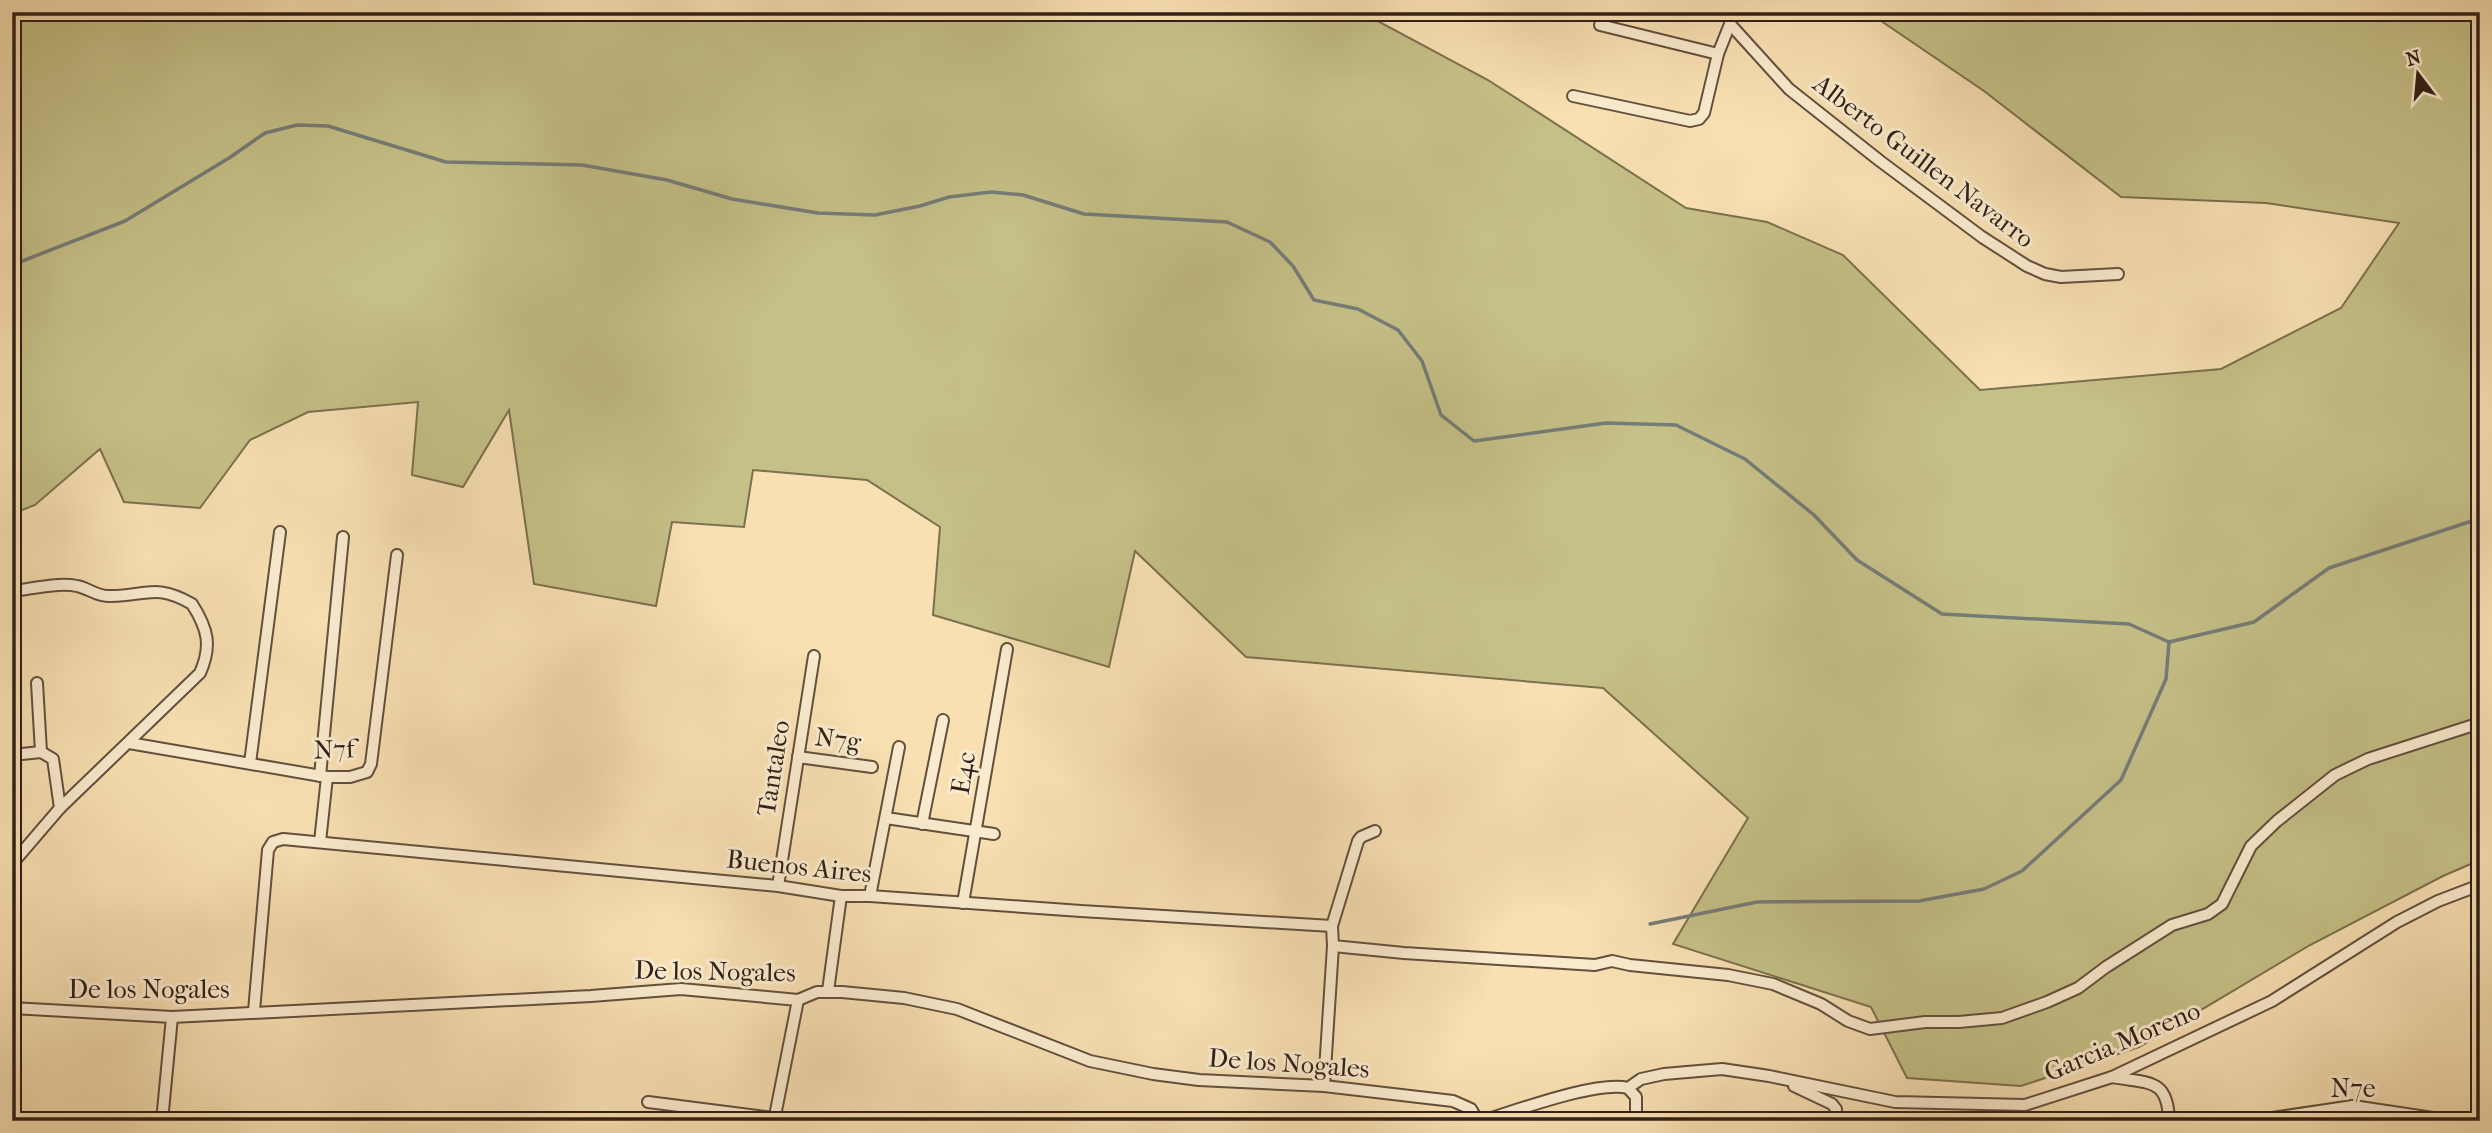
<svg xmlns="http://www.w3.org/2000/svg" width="2492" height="1133" viewBox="0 0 2492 1133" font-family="'IM FELL French Canon',serif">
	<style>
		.green { fill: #c5c087; stroke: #7b704f; stroke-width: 2 }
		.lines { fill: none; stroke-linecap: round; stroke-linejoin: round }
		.stream { stroke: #757c78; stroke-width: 3.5 }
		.minor-casing { stroke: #634f3e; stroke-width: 14 }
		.minor { stroke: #faebce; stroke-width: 10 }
		.labels { text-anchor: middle; stroke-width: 6; stroke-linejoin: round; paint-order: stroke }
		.street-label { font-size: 26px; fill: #311f17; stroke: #faebce }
	</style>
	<rect width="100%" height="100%" fill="#f8e0b3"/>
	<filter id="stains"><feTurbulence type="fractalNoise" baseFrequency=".00286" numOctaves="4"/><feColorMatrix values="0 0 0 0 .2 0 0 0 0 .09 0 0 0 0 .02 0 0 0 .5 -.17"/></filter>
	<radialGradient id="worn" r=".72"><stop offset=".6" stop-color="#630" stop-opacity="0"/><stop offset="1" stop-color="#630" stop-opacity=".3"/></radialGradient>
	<polygon class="green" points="12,12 1361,12 1488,80 1686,208 1767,222 1843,255 1980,390 2221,369 2341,308 2399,223 2266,203 2121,197 1984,91 1868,12 2480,12 2480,860 2443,876 2310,945 2139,1047 2021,1086 1907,1078 1871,1007 1673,944 1748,818 1603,688 1246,657 1135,551 1109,667 933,615 940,527 867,480 753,470 744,527 672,522 656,606 534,584 509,410 463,487 412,475 418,402 308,412 250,440 200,508 124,502 100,449 35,505 12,514"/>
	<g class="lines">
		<g class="stream">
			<polyline points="12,265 125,221 229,158 265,133 297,125 328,126 446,162 582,165 667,180 732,199 818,213 875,215 920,206 949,197 991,192 1023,195 1084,214 1227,222 1270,242 1293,266 1314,300 1358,309 1398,330 1422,361 1441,415 1474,441 1606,423 1676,425 1745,459 1814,515 1857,560 1942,614 2129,624 2169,642 2254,622 2329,568 2478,519 2480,516"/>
			<polyline points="1650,924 1757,902 1919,901 1984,889 2022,871 2121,780 2166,679 2169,642"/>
		</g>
		<g class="minor-casing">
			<g id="minor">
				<polyline points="1730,24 1789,89 1880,161 1982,237 2027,266 2045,274 2061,277 2118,274"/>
				<polyline points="1600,25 1718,54"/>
				<polyline points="1573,96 1690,121 1699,119 1704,113 1718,54 1730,24 1731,12"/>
				<polyline points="37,683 41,752"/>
				<polyline points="129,743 327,777 350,777 367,772 371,764 397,555"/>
				<polyline points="12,755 41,752 53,759 60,808"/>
				<polyline points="798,757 872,767"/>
				<polyline points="250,763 280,532"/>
				<polyline points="320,776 343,537"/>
				<polyline points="886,818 994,834"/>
				<polyline points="922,824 943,720"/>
				<polyline points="320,842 327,777"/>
				<path d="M12,864L60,808L200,673C212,646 208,629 192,604C154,582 145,597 108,596C96,596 88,588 77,586C58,582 32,589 12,591"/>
				<polyline points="778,886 814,656"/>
				<polyline points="870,896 899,747"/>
				<polyline points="963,903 1007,649"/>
				<polyline points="1332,926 1358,841 1361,837 1375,831"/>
				<polyline points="1333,946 1404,953 1595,965 1612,961 1630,965 1728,975 1773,984 1821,1004 1848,1021 1870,1029 1925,1022 1959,1022 2002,1018 2047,1002 2078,988 2106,967 2172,925 2208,914 2222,904 2251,846 2277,821 2335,775 2368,759 2480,723"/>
				<polyline points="828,991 841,896"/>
				<polyline points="12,1008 172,1017 591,996 681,989 798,1000 817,992 842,992 904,998 957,1009 1090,1061 1153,1074 1199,1080 1324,1086 1453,1101 1471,1109 1478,1121"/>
				<polyline points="254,1011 268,850 273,842 283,839 778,886 841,896 870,896 1081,911 1332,926 1333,946 1324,1086"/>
				<path d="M2112,1077C2148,1084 2168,1077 2169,1121"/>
				<polyline points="1794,1086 1832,1104 1836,1109 1835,1121"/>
				<polyline points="1628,1088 1641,1079 1664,1074 1722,1069 1769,1076 1895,1102 2025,1105 2112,1077 2272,1001 2397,922 2438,901 2480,885"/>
				<polyline points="1628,1088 1636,1097 1636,1121"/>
				<polyline points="648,1102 774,1118"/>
				<polyline points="162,1121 172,1017"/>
				<polyline points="774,1121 798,1000"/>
				<path d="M1482,1121C1515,1111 1598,1080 1628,1088"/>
				<polyline points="2252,1121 2353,1106 2453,1121"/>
				<polyline points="2351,1121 2353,1106"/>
			</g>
		</g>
		<use href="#minor" class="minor"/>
	</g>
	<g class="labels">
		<g class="street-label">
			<text transform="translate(1924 161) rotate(37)" y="9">Alberto Guillen Navarro</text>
			<text transform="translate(838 739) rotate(7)" y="9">N7g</text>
			<text transform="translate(334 749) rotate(-2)" y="9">N7f</text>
			<text transform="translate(773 768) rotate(-81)" y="9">Tantaleo</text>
			<text transform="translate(963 773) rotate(-80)" y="9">E4c</text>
			<text transform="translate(799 866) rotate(6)" y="9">Buenos Aires</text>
			<text transform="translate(715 971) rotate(1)" y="9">De los Nogales</text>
			<text x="149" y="998">De los Nogales</text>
			<text transform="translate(2122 1041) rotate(-23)" y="9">Garcia Moreno</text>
			<text transform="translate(1289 1063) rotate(4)" y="9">De los Nogales</text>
			<text x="2353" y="1097">N7e</text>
		</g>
	</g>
	<rect width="2492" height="1133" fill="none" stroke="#f8e0b3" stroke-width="42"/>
	<rect x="14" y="14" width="2464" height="1105" fill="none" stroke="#311f17" stroke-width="3.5"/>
	<rect x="21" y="21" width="2450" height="1091" fill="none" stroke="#311f17" stroke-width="2"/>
	<g transform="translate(2418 74) rotate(344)" stroke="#faebce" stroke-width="5" paint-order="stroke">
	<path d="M0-5L12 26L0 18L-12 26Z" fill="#311f17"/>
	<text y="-10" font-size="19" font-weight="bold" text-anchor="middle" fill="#311f17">N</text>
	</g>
	<rect width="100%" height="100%" filter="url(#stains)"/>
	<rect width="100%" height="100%" fill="url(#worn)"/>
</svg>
